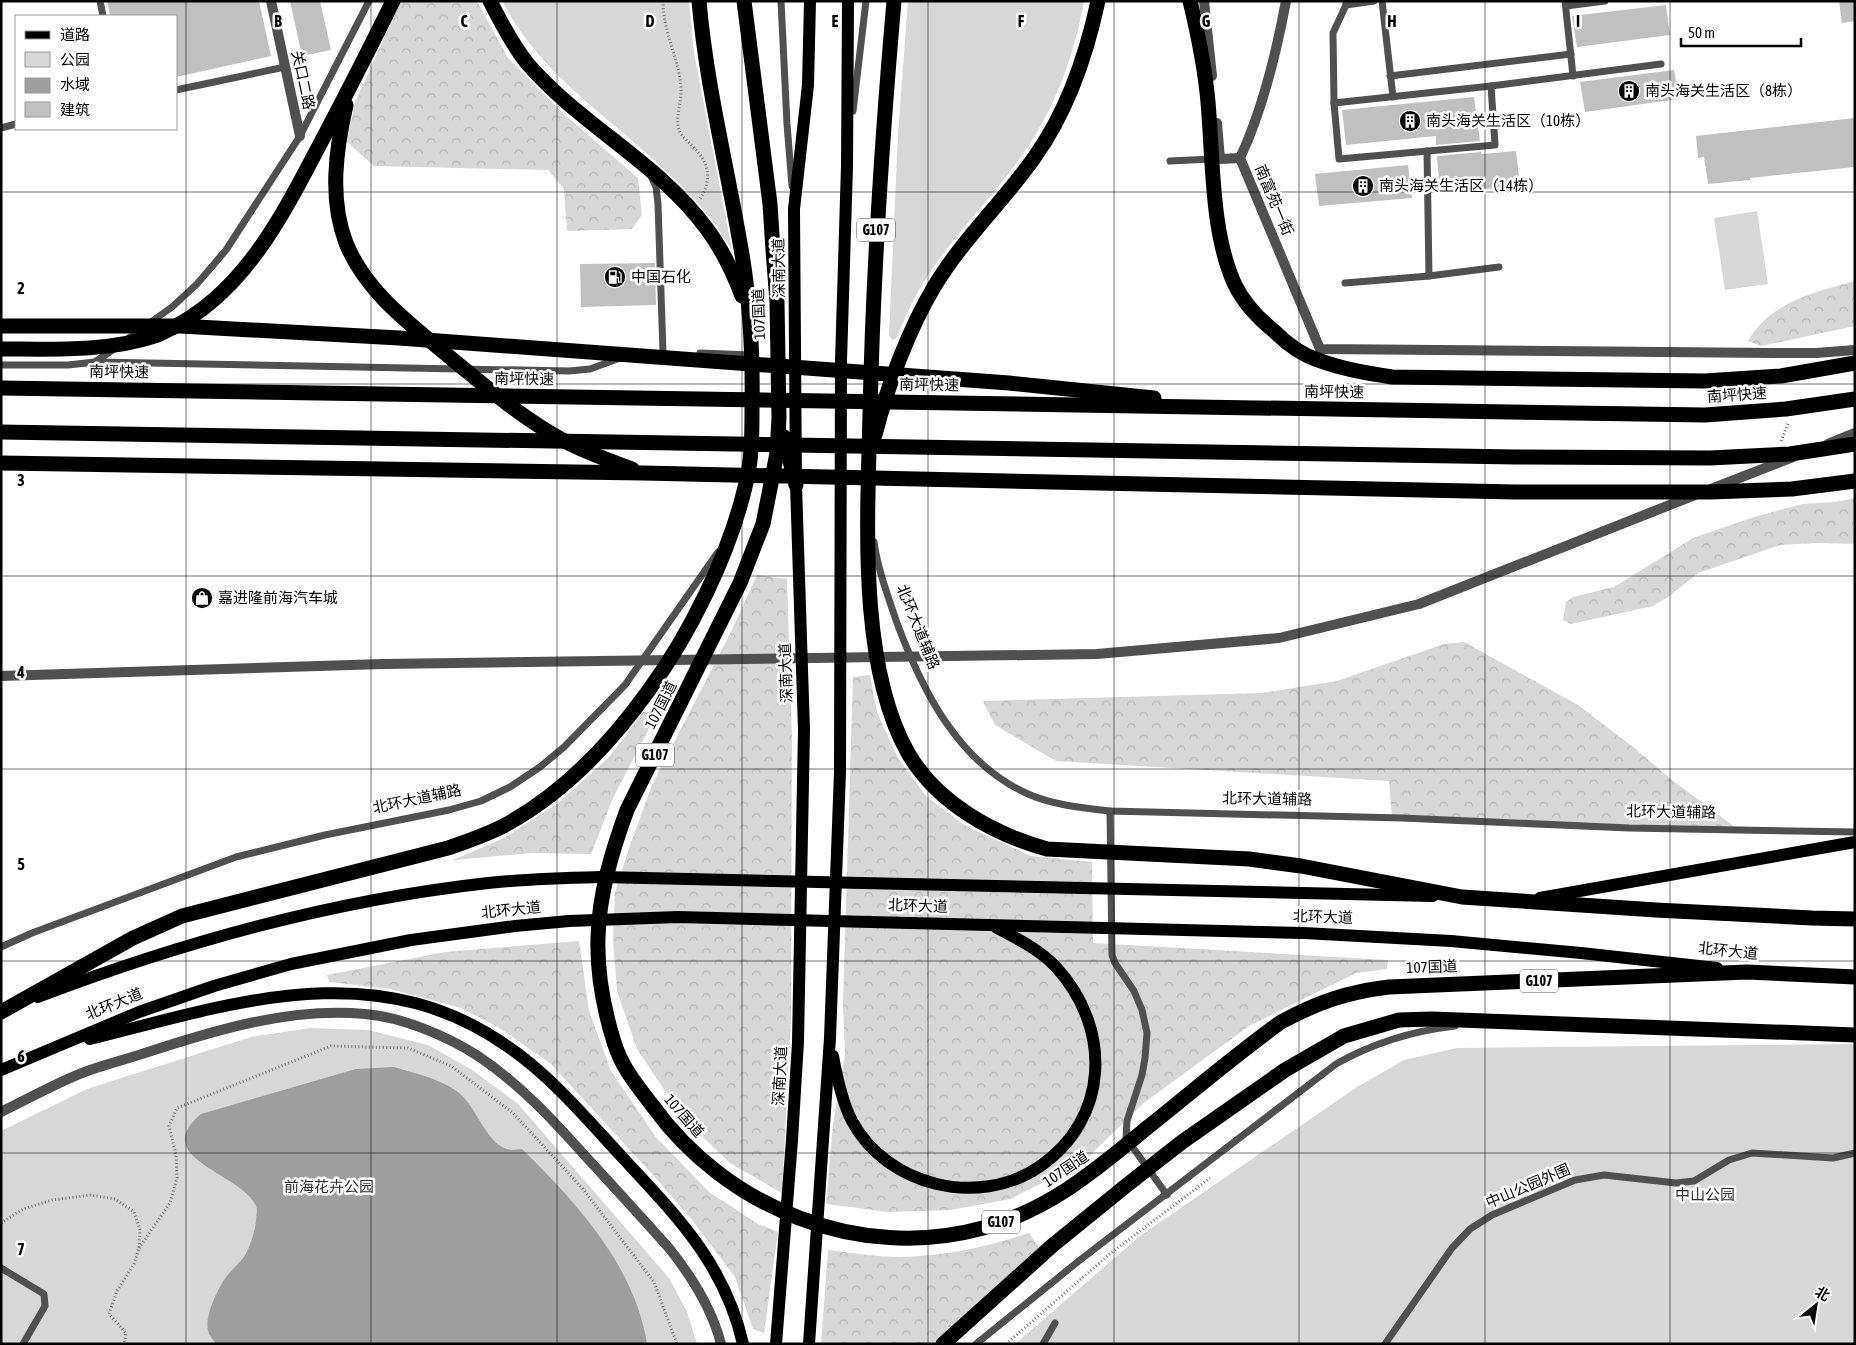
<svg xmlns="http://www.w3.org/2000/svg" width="1856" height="1345" viewBox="0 0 1856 1345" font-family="'Asap Condensed','Noto Sans SC',sans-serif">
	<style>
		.forest { fill: url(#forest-crowns) }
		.park { fill: #d7d7d7 }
		.water { fill: #9e9e9e }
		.building { fill: #c0c0c0 }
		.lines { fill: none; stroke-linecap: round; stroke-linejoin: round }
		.path { stroke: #727272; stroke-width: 3; stroke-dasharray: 1 2.5; stroke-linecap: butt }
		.lane { stroke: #505050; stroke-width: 7 }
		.street { stroke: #505050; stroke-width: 10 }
		.primary { stroke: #000; stroke-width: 12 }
		.highway { stroke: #000; stroke-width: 15 }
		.grid { fill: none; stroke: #000; stroke-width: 1; stroke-opacity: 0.55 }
		.labels { text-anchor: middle; stroke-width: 5; stroke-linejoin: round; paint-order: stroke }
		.shield { fill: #fff; stroke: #4c4c4c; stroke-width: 1 }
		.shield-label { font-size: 14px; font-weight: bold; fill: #000 }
		.street-label { font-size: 15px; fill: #000; stroke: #fff }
		.poi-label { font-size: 15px; fill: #000; stroke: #fff; text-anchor: start }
		.park-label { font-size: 15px; fill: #2e2e2e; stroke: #fff }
		.grid-label { font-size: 16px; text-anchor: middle; font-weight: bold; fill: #000; stroke: #fff; stroke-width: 5; stroke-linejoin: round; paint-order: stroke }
	</style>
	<defs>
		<pattern id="forest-crowns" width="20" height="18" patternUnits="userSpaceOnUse" patternTransform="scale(1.25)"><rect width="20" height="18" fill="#d7d7d7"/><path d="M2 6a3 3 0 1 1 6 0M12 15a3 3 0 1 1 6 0" fill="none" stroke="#b7b7b7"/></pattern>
	</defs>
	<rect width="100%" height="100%" fill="#fff"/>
	<g class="forest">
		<polygon points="401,1 477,1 508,58 565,115 638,178 642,215 632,229 567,231 564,189 548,170 374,166 347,142 355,102"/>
		<path d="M1855,281V326L1761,346L1748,341C1770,302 1815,292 1855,281Z"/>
		<polygon points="1855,498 1855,544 1818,543 1780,545 1698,573 1668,597 1653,606 1571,624 1563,620 1566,602 1573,597 1614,587 1693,538 1754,517 1802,504 1835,502"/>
		<polygon points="757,575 787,579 792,736 791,1018 782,1193 730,1163 683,1118 637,1049 617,991 613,940 615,893 629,848 652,785 731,632"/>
		<polygon points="1464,642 1578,705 1633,747 1672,780 1739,830 1392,818 1389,781 1056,761 995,725 983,701 1262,693 1337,681 1444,644"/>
		<polygon points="870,675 877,712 898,758 926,796 964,825 1031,856 1092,862 1093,943 1388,960 1387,969 1356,973 1249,1026 1145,1102 1081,1164 1010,1199 951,1210 889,1212 826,1204 833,1124 845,1055 843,1004 853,677"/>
		<polygon points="658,711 613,798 591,854 532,853 453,860 504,838 558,803 609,757 643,712"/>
		<polygon points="579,941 589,1011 611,1071 655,1136 709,1192 758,1224 778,1232 764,1333 753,1329 735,1277 692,1220 653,1175 550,1063 498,1027 461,1008 390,989 329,982 327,975 445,952"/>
		<path d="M1029,1233L1039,1248L933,1344H821L828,1250C852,1253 877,1257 901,1257C946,1256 986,1247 1029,1233Z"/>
	</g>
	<g class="park">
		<path d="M502,1H689L694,53L732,250C723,236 714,222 703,209C678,181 649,155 620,130C573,91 531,56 502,1Z"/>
		<path d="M908,1H1084C1074,58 1052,115 1018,161C986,205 946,243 919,290C910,305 903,322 897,338L892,340L889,335L898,134Z"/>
		<polygon points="1757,211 1768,284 1725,290 1714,218"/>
		<polygon points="310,1028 368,1030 428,1045 472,1070 518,1104 669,1278 687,1312 697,1344 1,1344 1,1131 87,1089 251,1037"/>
		<polygon points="1855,1044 1855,1344 1015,1344 1140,1236 1357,1087 1404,1060 1457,1048"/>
	</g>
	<path class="water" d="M394,1067C414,1073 437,1078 455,1090C476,1103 485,1143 507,1149C511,1151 517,1149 522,1149C576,1202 635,1266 647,1344H216C214,1341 211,1337 209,1334C203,1319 216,1293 224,1280C229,1272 238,1265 244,1257C250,1247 255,1232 256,1221C256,1218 257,1212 257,1209C249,1174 146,1160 201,1114L356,1069Z"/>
	<g class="building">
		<polygon points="107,1 259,1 271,56 176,77 176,16 110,16"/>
		<polygon points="290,1 320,1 331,50 302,56"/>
		<polygon points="1839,1 1855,1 1855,21 1842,23"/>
		<polygon points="1666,5 1670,35 1577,47 1572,16"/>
		<polygon points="1674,70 1679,99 1585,112 1580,82"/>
		<polygon points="1474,97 1480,141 1436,145 1436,136 1346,145 1342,110"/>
		<polygon points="1855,118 1855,167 1750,178 1750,180 1708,184 1704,157 1698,158 1696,136"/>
		<polygon points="1516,151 1520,186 1440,193 1437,156 1481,152 1482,154"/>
		<polygon points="1408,165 1412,198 1319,206 1315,174"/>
		<polygon points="655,263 656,305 581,307 580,264"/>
	</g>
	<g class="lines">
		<g class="path">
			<path d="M663,1C663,33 679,58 681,88C682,102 675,116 679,130C681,136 689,142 693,147C710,163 712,180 700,199"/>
			<polyline points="1781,441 1788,423"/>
			<polyline points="1,1223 23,1209 52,1200 91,1195 115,1199 134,1212 140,1230 139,1248 134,1264 117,1291 109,1314 126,1333 124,1344"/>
			<polyline points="139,1248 170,1203 177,1178 176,1155 169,1126 177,1108 331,1046 408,1048 451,1066 513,1113 583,1189 654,1282 677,1344"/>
			<polyline points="1006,1344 1111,1253 1210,1178"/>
		</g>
		<g class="lane">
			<polyline points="100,1 103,16"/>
			<polyline points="781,1 787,124 792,186"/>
			<polyline points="1346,1 1346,5 1333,33 1334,103 1491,86 1661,64"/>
			<polyline points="1382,1 1393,97"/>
			<polyline points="1565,1 1573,76"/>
			<polyline points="1346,5 1374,1"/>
			<polyline points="1566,6 1605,1"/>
			<polyline points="1390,76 1571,54"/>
			<polyline points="176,90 285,67"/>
			<polyline points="1334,103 1339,159 1495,145 1491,86"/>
			<polyline points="853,111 866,1"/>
			<polyline points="1,128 16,124"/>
			<polyline points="1170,161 1212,159"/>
			<polyline points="651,176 656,187 658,204 663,352"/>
			<polyline points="1429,276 1499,267"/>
			<polyline points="1345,283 1429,276 1427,151"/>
			<polyline points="126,340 172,307 197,284 226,250 300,136 369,1"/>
			<polyline points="700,353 751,355"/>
			<polyline points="95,362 569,371 590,369 620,358"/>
			<polyline points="1,365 68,365 95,362 114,349"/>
			<path d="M874,542C878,570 888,596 897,623C922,690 958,763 1028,794C1053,805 1083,808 1110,811L1402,818L1629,828L1855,832"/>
			<polyline points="1110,811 1112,955 1115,963 1134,991 1142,1010 1147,1033 1145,1058 1142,1075 1127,1121 1126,1138 1167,1195"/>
			<polyline points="1,947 32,933 236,857 325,835 449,810 481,801 510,787 540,767 564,747 625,685 718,552"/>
			<polyline points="1,1268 44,1294 45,1306 23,1344"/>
			<path d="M976,1344L1080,1260L1336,1064C1373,1043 1412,1031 1455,1026"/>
			<polyline points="1043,1344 1055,1323"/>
			<polyline points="1385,1344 1452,1248 1470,1229 1492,1215 1575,1180 1604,1175 1676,1183 1694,1181 1729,1160 1752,1153 1833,1158 1855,1153"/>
		</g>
		<g class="street">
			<polyline points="271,1 300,136"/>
			<polyline points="1204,1 1212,76"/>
			<path d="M1286,1C1276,55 1263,109 1240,158L1320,349L1773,353H1816L1855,350"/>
			<polyline points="1217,123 1220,159 1240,158"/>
			<polyline points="1828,444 1855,433"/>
			<polyline points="1711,489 1793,457"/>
			<polyline points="1,676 383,664 1097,654 1279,638 1419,604 1695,495"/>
			<path d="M1,1112C28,1099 54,1084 82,1073C102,1065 124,1060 145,1053C215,1030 291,1007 365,1014C402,1017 447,1036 478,1056C520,1084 554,1121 588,1159C615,1188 642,1218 669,1248C692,1277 712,1308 721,1344"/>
		</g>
		<g class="primary">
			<polyline points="1540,898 1855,842"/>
			<path d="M38,997C182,942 335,900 488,883C526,879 564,878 601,877L1433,896"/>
			<path d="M90,1039C232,1004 374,953 507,1046C551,1076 586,1118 622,1157C676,1215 725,1264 743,1344"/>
			<path d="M833,1056C837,1078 842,1102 852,1121C887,1186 978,1208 1039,1167C1110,1119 1112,1028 1056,967C1040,950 1018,939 997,928"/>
			<polyline points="1,1070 139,1012 214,986 291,964 411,940 515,926 569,921 678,917 1304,933 1451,941 1581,953 1717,968"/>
			<polyline points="776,1344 792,1140 798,1042 804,730 796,485 794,209 808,85 810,1"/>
			<polyline points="809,1344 830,1038 840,772 841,361 847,166 848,1"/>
		</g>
		<g class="highway">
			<path d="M490,1C501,23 512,44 527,63C580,125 658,162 707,229C722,249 733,272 742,296"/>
			<path d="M744,1L770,204L773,250L777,302L779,418L777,453L763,524L740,583L627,810C612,851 599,894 598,938C597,972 604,1010 614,1042C622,1068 636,1084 652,1105C726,1208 859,1262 983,1228C1049,1210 1096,1170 1148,1127C1192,1092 1235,1055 1281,1022C1318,1002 1347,992 1389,987L1747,972L1855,977"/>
			<path d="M894,1C882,138 873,275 870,412C868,514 857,662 908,753C937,803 993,834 1047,849L1249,859L1301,866L1462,897L1656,910L1812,918L1855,919"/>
			<path d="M1190,1C1198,34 1205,68 1208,102C1213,158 1211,234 1235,285C1244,303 1259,319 1274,331C1286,343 1302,355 1318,360C1342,369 1366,373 1392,377L1705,381L1781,376L1855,363"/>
			<path d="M346,105C336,149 329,199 346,243C366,293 413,326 452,359C485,386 516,413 552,434C577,449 605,459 632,469"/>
			<polyline points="1,326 180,326 399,338 1009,383 1154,398"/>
			<path d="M1,349C52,349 107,352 155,336C161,334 167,330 172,328C250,289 289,202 328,129C350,87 372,44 393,1"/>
			<polyline points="1,388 1705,415 1786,409 1855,399"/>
			<polyline points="1,432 1516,457 1710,458 1790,454 1855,444"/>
			<path d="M875,435C887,387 909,329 934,287C962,240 1003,202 1034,158C1067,112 1086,57 1098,1"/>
			<polyline points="784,437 796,485"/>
			<polyline points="1,463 643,473 1515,492 1710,492 1792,489 1855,481"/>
			<path d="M1,1012L133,938L182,916L448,848C468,841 489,834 507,824C565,792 611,743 649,690C690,634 729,555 745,487C752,462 752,435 752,409C753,354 750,297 740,243C726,162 706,83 699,1"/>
			<polyline points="943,1344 1053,1245 1127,1185 1182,1142 1285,1070 1344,1036 1399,1020 1432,1019 1855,1035"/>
		</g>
	</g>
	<path class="grid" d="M186,1V1344M371,1V1344M557,1V1344M742,1V1344M928,1V1344M1114,1V1344M1299,1V1344M1485,1V1344M1670,1V1344M1,192H1855M1,384H1855M1,576H1855M1,769H1855M1,961H1855M1,1153H1855"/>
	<defs>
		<g id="building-disc" transform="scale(1.125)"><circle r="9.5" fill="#000" stroke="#fff"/><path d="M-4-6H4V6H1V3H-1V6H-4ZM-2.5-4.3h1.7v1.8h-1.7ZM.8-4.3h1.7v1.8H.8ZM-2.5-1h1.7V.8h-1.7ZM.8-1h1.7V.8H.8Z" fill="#fff"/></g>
		<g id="fuel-disc" transform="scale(1.125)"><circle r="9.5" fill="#000" stroke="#fff"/><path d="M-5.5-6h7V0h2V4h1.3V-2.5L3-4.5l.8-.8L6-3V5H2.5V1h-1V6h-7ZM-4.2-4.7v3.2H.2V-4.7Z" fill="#fff"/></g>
		<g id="shop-disc" transform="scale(1.125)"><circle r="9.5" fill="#000" stroke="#fff"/><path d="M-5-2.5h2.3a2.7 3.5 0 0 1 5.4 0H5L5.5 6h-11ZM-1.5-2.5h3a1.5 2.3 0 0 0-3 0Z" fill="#fff"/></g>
	</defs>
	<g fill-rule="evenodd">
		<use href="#building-disc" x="1629" y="91"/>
		<use href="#building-disc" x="1410" y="121"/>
		<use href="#building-disc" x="1363" y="186"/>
		<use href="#fuel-disc" x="615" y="277"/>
		<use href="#shop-disc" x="202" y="598"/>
	</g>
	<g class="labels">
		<g class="shield">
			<rect x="857" y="218.5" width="38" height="23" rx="4"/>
			<rect x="636" y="743.5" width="38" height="23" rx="4"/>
			<rect x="1520" y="969.5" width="38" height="23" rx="4"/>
			<rect x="982" y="1210.5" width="38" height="23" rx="4"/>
		</g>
		<g class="shield-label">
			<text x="876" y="235">G107</text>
			<text x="655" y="760">G107</text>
			<text x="1539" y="986">G107</text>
			<text x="1001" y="1227">G107</text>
		</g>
		<g class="street-label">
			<text transform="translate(303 80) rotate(78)" y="5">关口二路</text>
			<text transform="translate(1274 200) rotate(67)" y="5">南富苑一街</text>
			<text transform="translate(779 268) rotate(-91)" y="5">深南大道</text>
			<text transform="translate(759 314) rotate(-92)" y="5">107国道</text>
			<text transform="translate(119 372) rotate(1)" y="5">南坪快速</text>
			<text transform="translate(524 379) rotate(1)" y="5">南坪快速</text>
			<text transform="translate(929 385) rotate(1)" y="5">南坪快速</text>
			<text transform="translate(1334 392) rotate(1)" y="5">南坪快速</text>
			<text transform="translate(1737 395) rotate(-4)" y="5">南坪快速</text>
			<text transform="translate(918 627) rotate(68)" y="5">北环大道辅路</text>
			<text transform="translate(786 673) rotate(-92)" y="5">深南大道</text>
			<text transform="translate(661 705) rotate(-63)" y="5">107国道</text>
			<text transform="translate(417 799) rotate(-12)" y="5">北环大道辅路</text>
			<text transform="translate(1267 799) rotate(1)" y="5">北环大道辅路</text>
			<text transform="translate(1671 812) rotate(1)" y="5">北环大道辅路</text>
			<text transform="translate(918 906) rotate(2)" y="5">北环大道</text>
			<text transform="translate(511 910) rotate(-6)" y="5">北环大道</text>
			<text transform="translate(1323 917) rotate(2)" y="5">北环大道</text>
			<text transform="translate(1728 951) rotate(6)" y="5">北环大道</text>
			<text transform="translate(1432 967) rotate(-2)" y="5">107国道</text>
			<text transform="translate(114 1004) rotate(-22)" y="5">北环大道</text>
			<text transform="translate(780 1076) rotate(-87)" y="5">深南大道</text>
			<text transform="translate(684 1116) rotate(49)" y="5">107国道</text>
			<text transform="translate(1066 1169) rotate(-34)" y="5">107国道</text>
			<text transform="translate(1528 1186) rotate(-23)" y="5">中山公园外围</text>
		</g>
		<g class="poi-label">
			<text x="1645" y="96">南头海关生活区（8栋）</text>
			<text x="1426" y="126">南头海关生活区（10栋）</text>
			<text x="1379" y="191">南头海关生活区（14栋）</text>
			<text x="631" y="282">中国石化</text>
			<text x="218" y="603">嘉进隆前海汽车城</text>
		</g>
		<g class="park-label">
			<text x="329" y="1192">前海花卉公园</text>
			<text x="1705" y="1200">中山公园</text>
		</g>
	</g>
	<g class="grid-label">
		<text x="278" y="27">B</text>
		<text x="464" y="27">C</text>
		<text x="650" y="27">D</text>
		<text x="835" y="27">E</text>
		<text x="1021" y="27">F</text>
		<text x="1206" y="27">G</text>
		<text x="1392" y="27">H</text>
		<text x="1578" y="27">I</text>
		<text x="21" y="294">2</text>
		<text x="21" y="486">3</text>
		<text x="21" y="678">4</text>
		<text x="21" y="870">5</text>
		<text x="21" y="1062">6</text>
		<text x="21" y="1255">7</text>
	</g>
	<rect width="1856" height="1345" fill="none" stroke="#000000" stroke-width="5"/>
	<rect x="15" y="15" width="162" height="115" fill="#ffffff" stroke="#999999"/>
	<rect x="25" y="31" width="25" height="8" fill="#000000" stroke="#999999"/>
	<text x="60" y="40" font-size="15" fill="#000000">道路</text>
	<rect x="25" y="52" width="25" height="15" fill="#d7d7d7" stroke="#999999"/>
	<text x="60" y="65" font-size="15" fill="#000000">公园</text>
	<rect x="25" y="78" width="25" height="15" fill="#9e9e9e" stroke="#999999"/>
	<text x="60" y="90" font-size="15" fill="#000000">水域</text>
	<rect x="25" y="102" width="25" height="15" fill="#c0c0c0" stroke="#999999"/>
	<text x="60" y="115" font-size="15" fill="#000000">建筑</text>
	<g transform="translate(1816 1305) rotate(30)" stroke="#ffffff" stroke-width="4" paint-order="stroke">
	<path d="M0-4L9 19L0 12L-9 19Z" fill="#000000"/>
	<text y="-8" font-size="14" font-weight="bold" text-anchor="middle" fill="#000000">北</text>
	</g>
	<path d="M1681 38v8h120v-8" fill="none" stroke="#000000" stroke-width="2.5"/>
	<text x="1688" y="38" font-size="15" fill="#000000" stroke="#ffffff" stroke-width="4" paint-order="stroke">50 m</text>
</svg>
